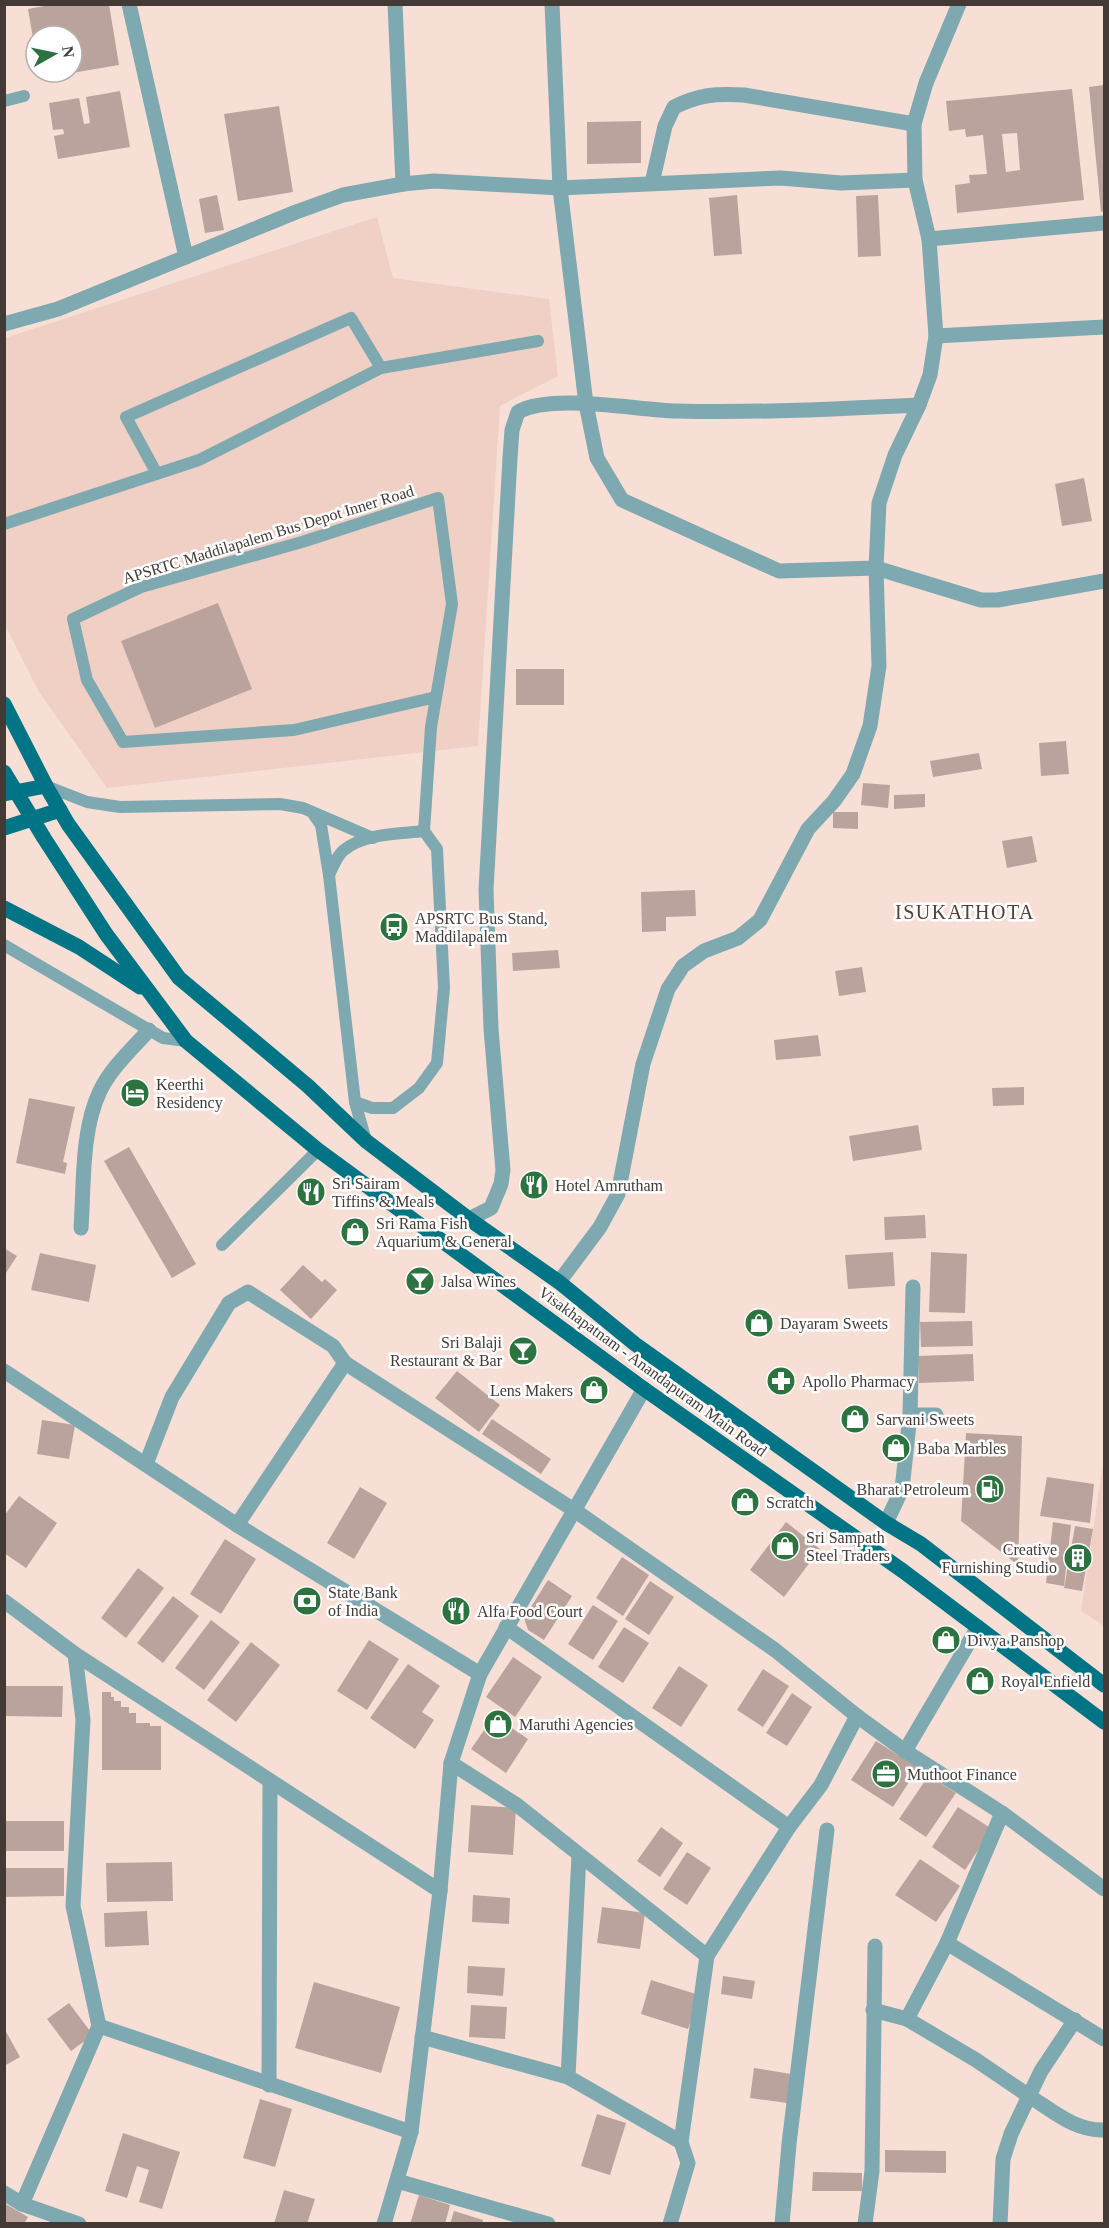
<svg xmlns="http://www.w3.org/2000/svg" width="1109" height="2228" viewBox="0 0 1109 2228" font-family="Georgia,serif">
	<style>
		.built { fill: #f0d0c4 }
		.building { fill: #bba39d; fill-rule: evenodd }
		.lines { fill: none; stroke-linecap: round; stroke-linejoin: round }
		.service { stroke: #7ea9b1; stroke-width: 12 }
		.minor { stroke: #7ea9b1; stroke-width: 15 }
		.tertiary { stroke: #7ea9b1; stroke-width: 15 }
		.primary { stroke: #017585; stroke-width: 15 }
		.labels { text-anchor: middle; stroke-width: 5; stroke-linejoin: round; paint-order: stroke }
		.street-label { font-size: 16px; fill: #433a36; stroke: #fff }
		.poi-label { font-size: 16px; fill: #433a36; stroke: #fff; text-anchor: start }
		.quarter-label { font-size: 20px; letter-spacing: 1.5px; fill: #513e36; stroke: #fff }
	</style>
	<rect width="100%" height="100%" fill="#f8dfd6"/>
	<g class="built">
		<polygon points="377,217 393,278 549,299 558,376 500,406 478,746 107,788 39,692 5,625 5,338"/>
		<polygon points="1104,1457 1104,1626 1081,1611"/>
	</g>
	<g class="building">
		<polygon points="55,4 109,4 119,65 72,73 72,36 61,36 61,34 36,36 33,38 28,9"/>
		<polygon points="40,72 69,72 70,73 41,78"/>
		<polygon points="1104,85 1104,211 1101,212 1089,87"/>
		<path d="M1072,89L1084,200L957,213L955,185L970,183L969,175L987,174L983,135L966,137L965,129L949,131L946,101ZM1017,133L1020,170L1006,172L1002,134Z"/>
		<polygon points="120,91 130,147 58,159 54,136 64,134 63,129 53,130 49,103 79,98 84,124 90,123 86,97"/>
		<polygon points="279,106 293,192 238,201 224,114"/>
		<polygon points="641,121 641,163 587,164 587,122"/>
		<polygon points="217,195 224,230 205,233 199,199"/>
		<polygon points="737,195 742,254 714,256 709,198"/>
		<polygon points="878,195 881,256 858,257 856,196"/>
		<polygon points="1084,478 1092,521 1062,526 1055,484"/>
		<polygon points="218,603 252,689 155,728 121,641"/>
		<rect x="516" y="669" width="48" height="36"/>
		<polygon points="1066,741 1069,774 1041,776 1039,743"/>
		<polygon points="979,753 982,769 933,777 930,761"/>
		<polygon points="863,783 890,785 888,808 861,805"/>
		<polygon points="925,794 925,807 894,809 894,795"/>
		<polygon points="833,812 858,812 858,829 833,828"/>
		<polygon points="1032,836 1037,862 1007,868 1002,841"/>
		<polygon points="695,890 696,916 666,917 666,931 642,932 641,892"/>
		<polygon points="558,950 560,968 513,971 512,953"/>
		<polygon points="862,967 866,992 839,996 835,971"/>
		<polygon points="818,1035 821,1056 776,1060 774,1040"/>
		<polygon points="1024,1087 1024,1105 993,1106 992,1088"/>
		<polygon points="29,1098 75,1107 63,1162 67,1163 65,1174 16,1163"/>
		<polygon points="918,1125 922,1150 853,1161 849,1136"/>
		<polygon points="129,1147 196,1264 172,1278 104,1161"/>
		<polygon points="925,1215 926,1238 885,1240 884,1217"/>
		<polygon points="4,1248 17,1256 4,1276"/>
		<polygon points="893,1252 895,1286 848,1289 845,1255"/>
		<polygon points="931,1252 967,1254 965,1313 929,1312"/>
		<polygon points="40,1253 96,1265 89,1302 31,1290"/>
		<polygon points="303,1265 322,1282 325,1279 337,1290 311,1319 280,1290"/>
		<polygon points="972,1321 973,1346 921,1347 920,1322"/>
		<polygon points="973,1354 974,1381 919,1383 918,1356"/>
		<polygon points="457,1371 500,1405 479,1432 435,1398"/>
		<polygon points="492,1419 551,1459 541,1474 482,1434"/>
		<polygon points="42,1420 75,1425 69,1459 37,1454"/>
		<polygon points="966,1433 1022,1436 1018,1565 961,1521"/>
		<polygon points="1047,1477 1094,1484 1090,1523 1040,1516"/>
		<polygon points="360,1487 387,1503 354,1559 327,1543"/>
		<polygon points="19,1496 57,1523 26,1568 4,1553 4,1516"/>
		<polygon points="786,1522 820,1549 784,1597 750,1570"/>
		<polygon points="1053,1522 1071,1525 1064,1586 1046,1583"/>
		<polygon points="1075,1526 1093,1529 1082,1591 1064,1588"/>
		<polygon points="225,1539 256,1559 221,1614 190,1594"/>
		<polygon points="622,1557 649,1575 623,1616 596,1598"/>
		<polygon points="138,1568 164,1588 126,1638 101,1618"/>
		<polygon points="548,1580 572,1596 544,1640 528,1630 524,1618"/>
		<polygon points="650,1581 674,1597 649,1635 625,1619"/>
		<polygon points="173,1596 199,1616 163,1663 137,1643"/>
		<polygon points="593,1605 618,1621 593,1660 568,1644"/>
		<polygon points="211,1620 240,1642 204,1690 175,1668"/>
		<polygon points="624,1627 649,1643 623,1683 598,1667"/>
		<polygon points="369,1640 399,1659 367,1710 337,1691"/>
		<polygon points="251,1642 280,1665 236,1722 207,1700"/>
		<polygon points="513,1657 542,1677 515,1717 486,1697"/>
		<polygon points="408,1664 440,1686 422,1712 434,1720 415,1749 370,1718"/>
		<polygon points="679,1666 708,1685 681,1727 652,1708"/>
		<polygon points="763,1669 789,1686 763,1727 737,1710"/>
		<polygon points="4,1686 63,1686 62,1717 4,1716"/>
		<polygon points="102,1692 111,1692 111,1697 114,1697 114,1701 121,1701 121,1707 129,1707 129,1713 136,1713 136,1723 150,1723 150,1726 161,1726 161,1770 102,1770"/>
		<polygon points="792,1693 812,1707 787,1746 766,1733"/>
		<polygon points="494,1716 528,1739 506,1773 471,1749"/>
		<polygon points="876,1741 918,1768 893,1807 851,1780"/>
		<polygon points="929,1775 956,1793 926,1837 899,1819"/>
		<polygon points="471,1805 516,1808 513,1855 468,1852"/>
		<polygon points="958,1807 992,1829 965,1870 932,1847"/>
		<rect x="5" y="1821" width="59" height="30"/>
		<polygon points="661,1827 683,1843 660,1877 637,1861"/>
		<polygon points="687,1852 711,1868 687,1905 663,1889"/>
		<polygon points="920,1859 960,1886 936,1922 895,1895"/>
		<polygon points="172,1862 173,1901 107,1902 106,1863"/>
		<polygon points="4,1868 64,1868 64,1896 4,1897"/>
		<polygon points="473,1895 510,1898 509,1924 472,1922"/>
		<polygon points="602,1907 645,1913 640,1949 597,1943"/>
		<polygon points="147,1911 149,1945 105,1947 104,1913"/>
		<polygon points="468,1966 505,1968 503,1996 467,1993"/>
		<polygon points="723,1976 755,1981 752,1999 721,1994"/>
		<polygon points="651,1980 699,1995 688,2029 641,2014"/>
		<polygon points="314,1982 400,2007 381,2073 295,2048"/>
		<polygon points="69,2003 93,2035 71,2051 47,2019"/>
		<polygon points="471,2005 507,2007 505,2039 469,2037"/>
		<polygon points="4,2028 20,2057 4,2066"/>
		<polygon points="754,2068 791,2074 787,2103 750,2098"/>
		<polygon points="260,2099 292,2109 275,2167 243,2158"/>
		<polygon points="597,2114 626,2123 610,2175 581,2166"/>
		<polygon points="123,2133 180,2152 162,2209 139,2202 149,2170 137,2166 127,2198 105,2191"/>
		<polygon points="885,2150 946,2151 946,2173 885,2172"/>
		<polygon points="813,2172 862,2173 862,2191 812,2191"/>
		<polygon points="284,2190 315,2199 307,2224 274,2224"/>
		<polygon points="419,2195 450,2205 445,2224 410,2224"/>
		<polygon points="4,2203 28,2217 24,2224 4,2224"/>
		<polygon points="454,2211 483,2220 482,2224 450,2224"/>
	</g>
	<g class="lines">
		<g class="service">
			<polyline points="4,101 24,96"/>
			<polyline points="381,368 538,341"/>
			<polyline points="4,524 199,460 381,368 351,318 126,417 157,474"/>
			<polyline points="46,786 87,802 120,807 280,804 303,808 373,838"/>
			<polyline points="314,815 321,825 329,875 355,1102 366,1141"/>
			<polyline points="424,831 431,727 452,604 438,498 302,542 141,587 73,619 87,680 123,742 294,730 436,697"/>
			<path d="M329,875C333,867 337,855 344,850C365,833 399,834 424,831L437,849L444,988L437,1063L419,1088L393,1108H372L355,1102"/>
			<polyline points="4,945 163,1038 186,1041"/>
			<polyline points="222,1245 318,1150"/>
		</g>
		<g class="minor">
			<polyline points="129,4 186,257"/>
			<polyline points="395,4 403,184"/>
			<polyline points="552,4 560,188 586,404 597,458 622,500 779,571 876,568 981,600 998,600 1104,581"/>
			<path d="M652,183L665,126L674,107C699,95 715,93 744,95L914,124"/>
			<polyline points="929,239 1104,223"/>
			<polyline points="4,324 58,309 296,212 343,195 403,184 434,181 560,188 781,178 841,183 915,180"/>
			<polyline points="936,336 1104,327"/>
			<path d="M469,1219L491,1208L501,1184L503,1170L491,1029L486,890L510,458L512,430L518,412C552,393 636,410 676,411C757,413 838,409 919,405"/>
			<path d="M81,1228C84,1186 81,1130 100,1091C111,1068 132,1049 149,1030"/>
			<polyline points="4,1371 237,1525 480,1674"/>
			<polyline points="910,1415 913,1287"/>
			<polyline points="146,1464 172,1397 229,1303 248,1292 333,1346 345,1363 574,1510 775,1650 857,1716 905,1751 1002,1813 1104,1889"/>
			<polyline points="886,1523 902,1489 910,1415 936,1415"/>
			<polyline points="237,1525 345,1363"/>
			<polyline points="4,1601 75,1654 83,1720 73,1906 99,2026 22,2204"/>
			<polyline points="506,1627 789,1827"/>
			<polyline points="75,1654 440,1891"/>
			<polyline points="905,1751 978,1627"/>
			<polyline points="451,1763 517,1805 707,1956"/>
			<polyline points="1002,1813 947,1943 1104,2039"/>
			<polyline points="579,1855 568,2077 681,2142"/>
			<polyline points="873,2010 907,2019 976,2060 1029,2096 1011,2134 1003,2159 1000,2224"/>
			<polyline points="907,2019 947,1943"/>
			<path d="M1075,2020L1041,2071L1029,2096C1053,2111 1075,2131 1104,2130"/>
			<polyline points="99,2026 411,2132"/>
			<polyline points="422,2037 568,2077"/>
			<polyline points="269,2085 270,1781"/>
			<polyline points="397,2181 548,2224"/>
			<polyline points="4,2193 22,2204 79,2224"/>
			<polyline points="384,2224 411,2132 440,1891 451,1763 480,1674 644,1389"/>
			<polyline points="670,2224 688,2163 681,2142 707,1956 789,1827 821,1785 857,1716"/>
			<polyline points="782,2224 789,2144 827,1830"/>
			<polyline points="865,2224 872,2171 875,1946"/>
		</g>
		<polyline class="tertiary" points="559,1282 600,1227 618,1194 643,1064 668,989 683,966 704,951 738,938 760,920 808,829 834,801 853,774 870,726 879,666 876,568 879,503 895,455 919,405 930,375 936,336 929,239 915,180 914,124 926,83 959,4"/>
		<g class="primary">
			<polyline points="4,704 46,786 68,824 179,978 308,1086 366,1141 469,1219 559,1282 635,1344 886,1523 921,1544 1104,1685"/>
			<polyline points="4,772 44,838 106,934 186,1041 318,1150 644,1389 903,1571 1104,1722"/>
			<polyline points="4,794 46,786"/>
			<polyline points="4,828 60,810"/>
			<polyline points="4,908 79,947 140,987"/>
		</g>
	</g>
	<defs>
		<g id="bus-disc" transform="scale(1.5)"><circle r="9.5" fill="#2c7340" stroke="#fff"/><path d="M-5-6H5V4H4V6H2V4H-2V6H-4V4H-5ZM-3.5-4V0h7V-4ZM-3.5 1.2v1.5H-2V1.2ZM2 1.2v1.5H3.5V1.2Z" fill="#fff"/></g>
		<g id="hotel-disc" transform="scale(1.5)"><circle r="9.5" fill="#2c7340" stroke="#fff"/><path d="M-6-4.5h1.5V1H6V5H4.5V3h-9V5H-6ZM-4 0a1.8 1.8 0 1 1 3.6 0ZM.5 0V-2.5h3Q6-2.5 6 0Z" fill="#fff"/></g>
		<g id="restaurant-disc" transform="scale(1.5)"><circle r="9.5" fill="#2c7340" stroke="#fff"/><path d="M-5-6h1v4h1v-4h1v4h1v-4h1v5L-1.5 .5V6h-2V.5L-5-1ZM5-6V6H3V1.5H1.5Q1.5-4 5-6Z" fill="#fff"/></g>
		<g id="shop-disc" transform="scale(1.5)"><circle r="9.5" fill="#2c7340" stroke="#fff"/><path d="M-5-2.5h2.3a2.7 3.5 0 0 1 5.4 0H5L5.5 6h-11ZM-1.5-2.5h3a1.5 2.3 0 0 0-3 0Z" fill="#fff"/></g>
		<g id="bar-disc" transform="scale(1.5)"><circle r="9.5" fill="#2c7340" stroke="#fff"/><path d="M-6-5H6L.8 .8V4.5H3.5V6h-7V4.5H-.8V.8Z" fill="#fff"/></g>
		<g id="pharmacy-disc" transform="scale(1.5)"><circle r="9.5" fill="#2c7340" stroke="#fff"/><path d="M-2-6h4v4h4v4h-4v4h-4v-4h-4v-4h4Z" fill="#fff"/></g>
		<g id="fuel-disc" transform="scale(1.5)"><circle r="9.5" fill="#2c7340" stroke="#fff"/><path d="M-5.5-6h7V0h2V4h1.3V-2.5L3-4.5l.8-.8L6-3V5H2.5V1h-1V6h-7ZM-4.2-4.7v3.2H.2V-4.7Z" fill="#fff"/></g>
		<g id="building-disc" transform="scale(1.5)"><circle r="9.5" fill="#2c7340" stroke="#fff"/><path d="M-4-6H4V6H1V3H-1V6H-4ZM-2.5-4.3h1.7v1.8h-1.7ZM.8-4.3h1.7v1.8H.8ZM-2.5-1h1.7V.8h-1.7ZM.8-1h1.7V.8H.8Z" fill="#fff"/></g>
		<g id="bank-disc" transform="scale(1.5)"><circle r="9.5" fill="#2c7340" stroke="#fff"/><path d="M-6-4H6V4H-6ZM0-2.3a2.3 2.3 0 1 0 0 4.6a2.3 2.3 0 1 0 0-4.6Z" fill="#fff"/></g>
		<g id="office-disc" transform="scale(1.5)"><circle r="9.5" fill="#2c7340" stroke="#fff"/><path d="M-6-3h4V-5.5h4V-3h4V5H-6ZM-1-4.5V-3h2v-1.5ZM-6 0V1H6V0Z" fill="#fff"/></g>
	</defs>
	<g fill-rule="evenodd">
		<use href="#bus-disc" x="394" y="927"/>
		<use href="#hotel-disc" x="135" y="1093"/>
		<use href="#restaurant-disc" x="534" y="1185"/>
		<use href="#restaurant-disc" x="311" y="1192"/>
		<use href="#shop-disc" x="355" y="1232"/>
		<use href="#bar-disc" x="420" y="1281"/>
		<use href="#shop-disc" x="759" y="1323"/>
		<use href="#bar-disc" x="523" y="1351"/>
		<use href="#pharmacy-disc" x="781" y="1381"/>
		<use href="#shop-disc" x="594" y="1390"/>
		<use href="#shop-disc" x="855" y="1419"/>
		<use href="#shop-disc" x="896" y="1448"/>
		<use href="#fuel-disc" x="990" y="1489"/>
		<use href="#shop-disc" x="745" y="1502"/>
		<use href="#shop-disc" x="785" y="1546"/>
		<use href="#building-disc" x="1078" y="1558"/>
		<use href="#bank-disc" x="307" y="1601"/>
		<use href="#restaurant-disc" x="456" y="1611"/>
		<use href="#shop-disc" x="946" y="1640"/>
		<use href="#shop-disc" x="980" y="1681"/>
		<use href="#shop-disc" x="498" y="1724"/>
		<use href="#office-disc" x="886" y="1774"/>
	</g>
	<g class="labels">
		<g class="street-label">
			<text transform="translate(268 534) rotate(-17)" y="6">APSRTC Maddilapalem Bus Depot Inner Road</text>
			<text transform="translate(653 1371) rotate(36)" y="6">Visakhapatnam - Anandapuram Main Road</text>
		</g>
		<g class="poi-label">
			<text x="415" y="924">APSRTC Bus Stand,<tspan x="415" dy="18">Maddilapalem</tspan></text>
			<text x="156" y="1090">Keerthi<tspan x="156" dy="18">Residency</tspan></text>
			<text x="332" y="1189">Sri Sairam<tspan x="332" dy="18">Tiffins &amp; Meals</tspan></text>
			<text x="555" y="1191">Hotel Amrutham</text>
			<text x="376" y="1229">Sri Rama Fish<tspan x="376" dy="18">Aquarium &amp; General</tspan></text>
			<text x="441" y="1287">Jalsa Wines</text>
			<text x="780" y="1329">Dayaram Sweets</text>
			<text x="502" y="1348" text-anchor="end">Sri Balaji<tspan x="502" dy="18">Restaurant &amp; Bar</tspan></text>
			<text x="802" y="1387">Apollo Pharmacy</text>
			<text x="573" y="1396" text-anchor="end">Lens Makers</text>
			<text x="876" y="1425">Sarvani Sweets</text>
			<text x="917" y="1454">Baba Marbles</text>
			<text x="969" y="1495" text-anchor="end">Bharat Petroleum</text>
			<text x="766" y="1508">Scratch</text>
			<text x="806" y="1543">Sri Sampath<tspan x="806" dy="18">Steel Traders</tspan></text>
			<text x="1057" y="1555" text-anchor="end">Creative<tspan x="1057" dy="18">Furnishing Studio</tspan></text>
			<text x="328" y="1598">State Bank<tspan x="328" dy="18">of India</tspan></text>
			<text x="477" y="1617">Alfa Food Court</text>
			<text x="967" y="1646">Divya Panshop</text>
			<text x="1001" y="1687">Royal Enfield</text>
			<text x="519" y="1730">Maruthi Agencies</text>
			<text x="907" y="1780">Muthoot Finance</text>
		</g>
		<g class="quarter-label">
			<text x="965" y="919">ISUKATHOTA</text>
		</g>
	</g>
	<rect width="1109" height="2228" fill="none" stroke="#433a36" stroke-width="12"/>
	<g transform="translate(54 54) rotate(81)"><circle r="28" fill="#ffffff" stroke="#b4b0af" stroke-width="1.5"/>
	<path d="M0-4.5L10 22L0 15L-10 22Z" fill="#2c7340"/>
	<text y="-9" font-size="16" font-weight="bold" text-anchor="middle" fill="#433a36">N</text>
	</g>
</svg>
